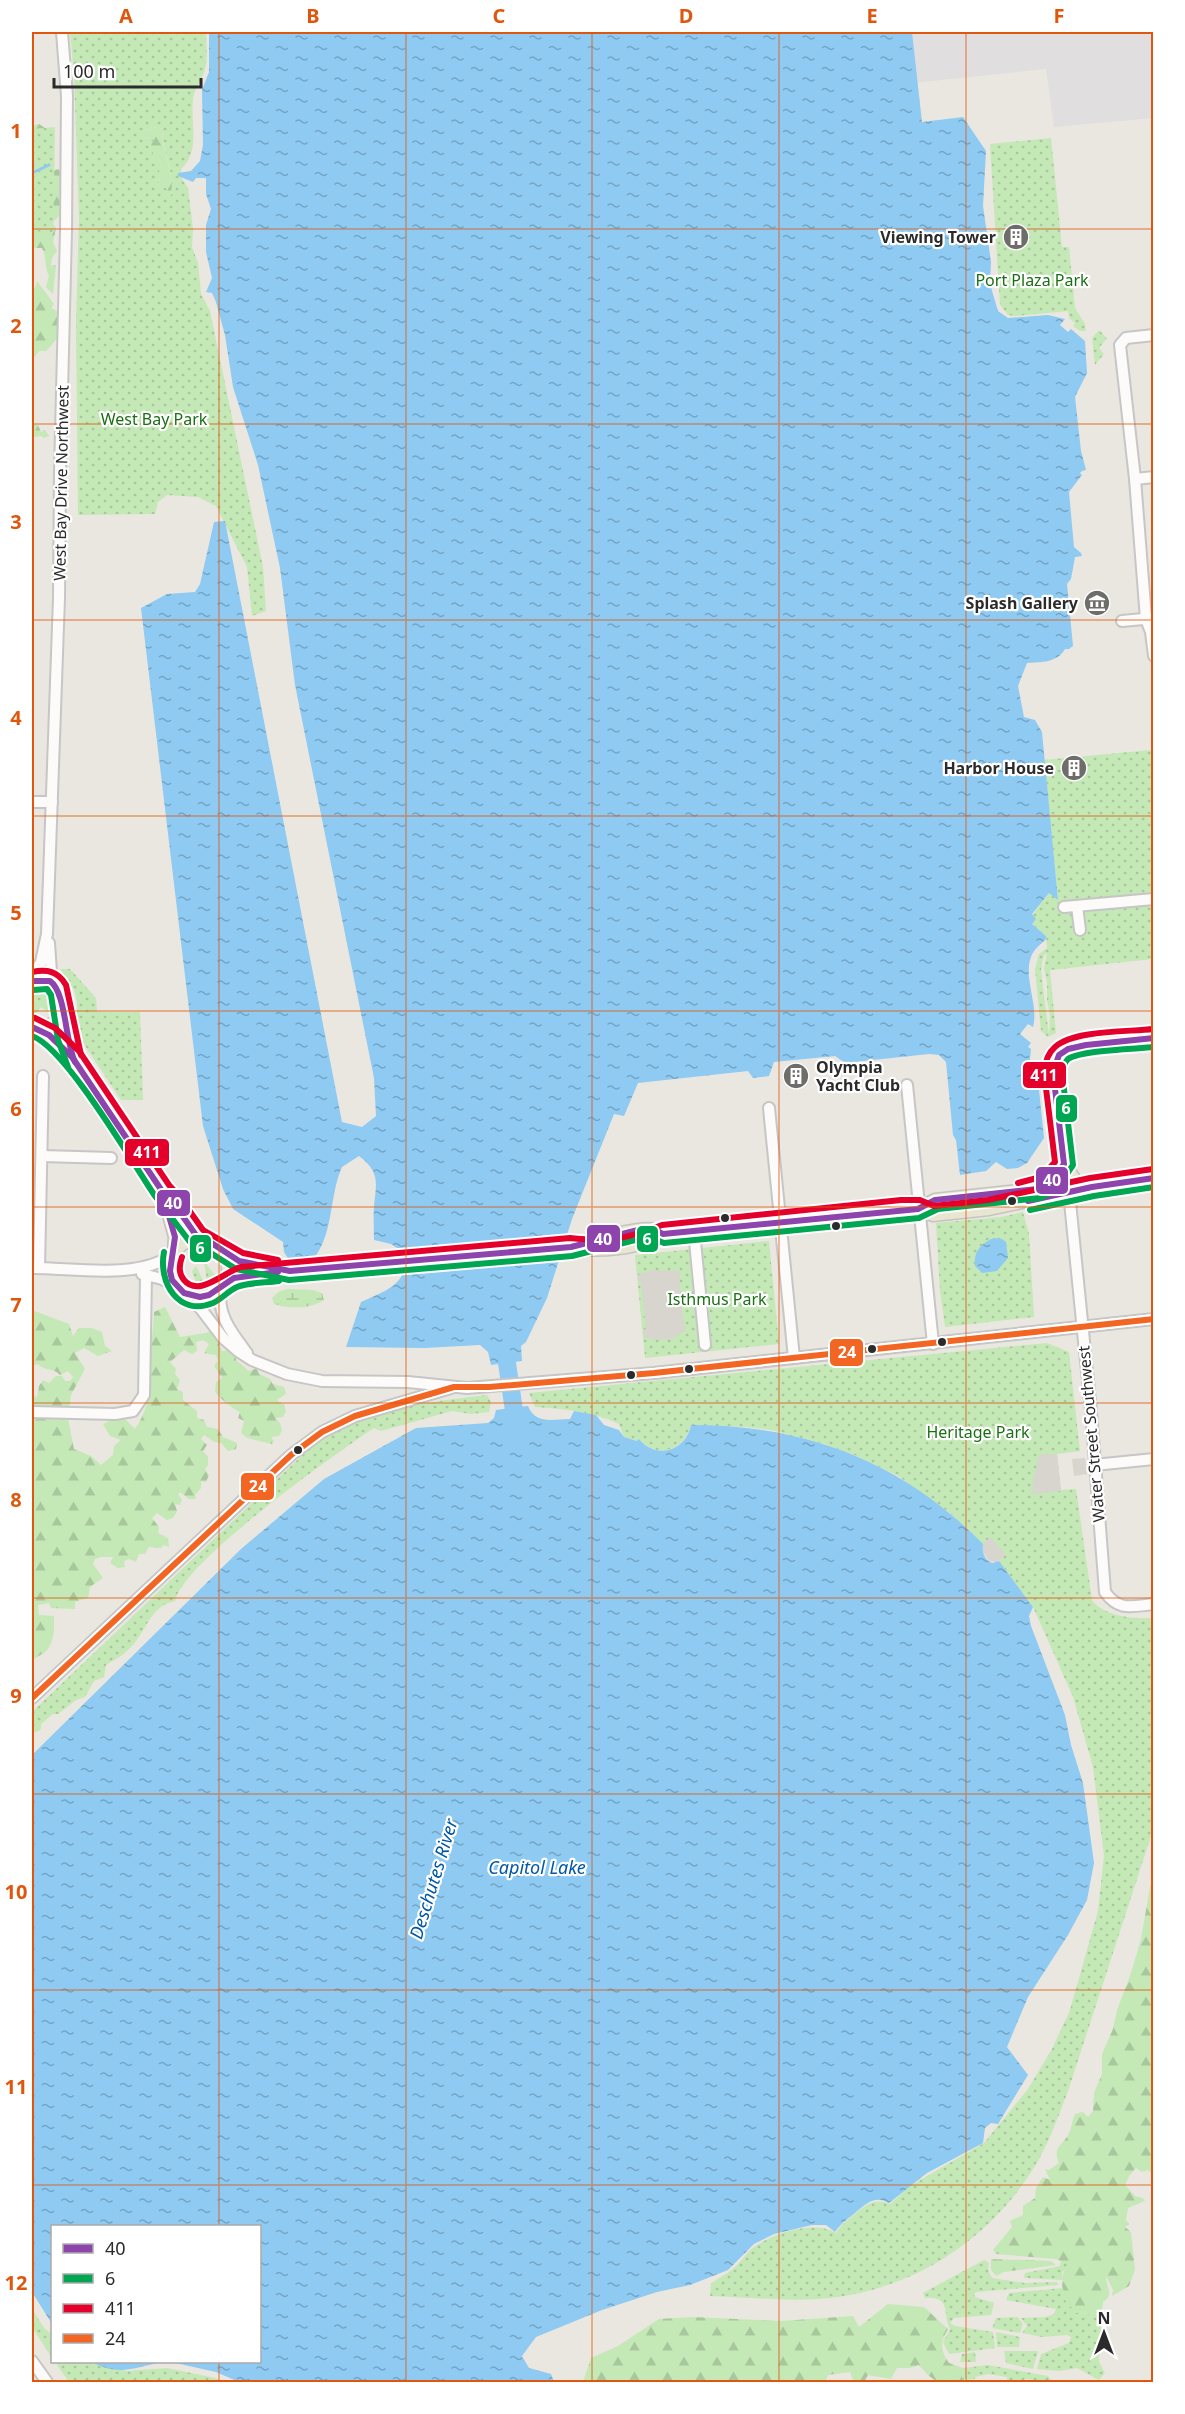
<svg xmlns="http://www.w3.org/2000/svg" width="1185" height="2414" viewBox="0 0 1185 2414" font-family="'Noto Sans',sans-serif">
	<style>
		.industrial { fill: #e1dedf }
		.grass { fill: url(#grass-tufts) }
		.forest { fill: url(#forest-firs) }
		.wetland { fill: url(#wetland-marsh) }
		.park { fill: url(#park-dots); fill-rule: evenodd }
		.plaza { fill: #d8d5cf }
		.water { fill: url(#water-ripples) }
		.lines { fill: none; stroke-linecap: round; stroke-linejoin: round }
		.stream { stroke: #8ecaf2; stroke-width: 3 }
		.river { stroke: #8ecaf2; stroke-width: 18 }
		.minor-casing { stroke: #c7c6c6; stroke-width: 14 }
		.major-casing { stroke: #c5c4c1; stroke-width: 15 }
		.minor { stroke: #fcfbfa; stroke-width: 10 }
		.major { stroke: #e8e6d2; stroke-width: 12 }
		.bus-1-casing { stroke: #fff; stroke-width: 10 }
		.bus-2-casing { stroke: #fff; stroke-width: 10 }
		.bus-3-casing { stroke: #fff; stroke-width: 10 }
		.bus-4-casing { stroke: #fff; stroke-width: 10 }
		.bus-1 { stroke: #8e44ad; stroke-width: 6 }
		.bus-2 { stroke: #00a651; stroke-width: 6 }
		.bus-3 { stroke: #e4002b; stroke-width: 6 }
		.bus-4 { stroke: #f26522; stroke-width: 6 }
		.grid { fill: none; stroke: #df570e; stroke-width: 1.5; stroke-opacity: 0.55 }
		.bus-dot { fill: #2b2b2b; stroke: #fff; stroke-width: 2 }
		.labels { text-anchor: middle; stroke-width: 4.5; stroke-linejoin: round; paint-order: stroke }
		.poi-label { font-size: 16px; font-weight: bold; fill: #2b2b2b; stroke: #fff; text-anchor: end }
		.park-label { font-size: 16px; fill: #1a6f14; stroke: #fff }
		.street-label { font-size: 16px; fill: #2b2b2b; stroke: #fff }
		.water-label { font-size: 18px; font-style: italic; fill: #0157a8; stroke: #fff }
		.line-badge { stroke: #fff; stroke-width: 2 }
		.badge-label { font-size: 16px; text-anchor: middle; font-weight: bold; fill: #fff }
		.neatline { fill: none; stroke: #df570e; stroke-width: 2 }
		.grid-label { font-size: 20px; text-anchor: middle; font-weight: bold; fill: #df570e }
	</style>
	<defs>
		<pattern id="grass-tufts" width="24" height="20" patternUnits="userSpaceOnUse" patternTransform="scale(1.5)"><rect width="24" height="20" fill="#c4e8b6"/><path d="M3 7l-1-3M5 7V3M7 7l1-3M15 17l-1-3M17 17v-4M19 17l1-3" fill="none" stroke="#a9c79d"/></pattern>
		<pattern id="forest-firs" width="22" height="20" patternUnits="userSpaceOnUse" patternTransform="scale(1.5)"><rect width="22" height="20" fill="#c4e8b6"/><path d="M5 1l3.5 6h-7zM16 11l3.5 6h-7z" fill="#a9c79d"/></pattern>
		<pattern id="wetland-marsh" width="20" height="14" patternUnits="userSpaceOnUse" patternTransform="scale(1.5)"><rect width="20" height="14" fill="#c4e8b6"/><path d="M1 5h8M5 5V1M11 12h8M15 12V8" fill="none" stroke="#a9c79d"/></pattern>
		<pattern id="park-dots" width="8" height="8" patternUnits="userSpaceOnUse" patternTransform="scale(1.5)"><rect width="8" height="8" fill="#c4e8b6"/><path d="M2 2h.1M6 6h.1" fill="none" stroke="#a9c79d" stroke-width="1.8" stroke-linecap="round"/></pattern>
		<pattern id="water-ripples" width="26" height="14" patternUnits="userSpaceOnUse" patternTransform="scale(1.5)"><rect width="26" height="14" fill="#8ecaf2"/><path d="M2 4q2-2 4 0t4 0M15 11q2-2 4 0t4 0" fill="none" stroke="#74a4c4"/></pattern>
	</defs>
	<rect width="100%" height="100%" fill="#eae7e0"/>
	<polygon class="industrial" points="899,32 1153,32 1153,118 1054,127 1046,69 903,84"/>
	<polygon class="grass" points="32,998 41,1003 49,1002 51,998 52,1006 49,1013 41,1007 34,1016 32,1015"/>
	<g class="forest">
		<path d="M39,124L48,130V173L58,169L64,174V216L58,217L52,223L56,228L53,242L57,251L52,258L51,266L56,265L53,294L46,287L49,276C44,267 47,257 42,248H32V126Z"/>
		<path d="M153,127L163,129C160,151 176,172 171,196L166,197L156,187L162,175C155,166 150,149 150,138L142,137L141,132Z"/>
		<path d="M37,281L54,304L51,308L59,312C62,332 60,337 46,351H39L33,359L32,289L35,288Z"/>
		<polygon points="32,424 38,425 41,432 45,430 49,436 44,438 41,436 33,437"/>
		<path d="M165,1307L180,1337L206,1333L213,1330L219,1337V1344L222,1351L232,1350L236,1353V1360L249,1371L257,1368L259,1374L270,1379L273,1384L284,1387L286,1394L277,1400L284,1405L286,1411L283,1417L275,1418L280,1423L282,1430L279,1436L271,1437L274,1441L272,1444L247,1438L241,1433L244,1421L238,1418L240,1412C230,1407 222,1400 215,1392L216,1382L222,1378L214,1366L218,1361L216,1355L204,1353L209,1344L203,1340L196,1342L197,1351L192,1354L184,1350L170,1362L176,1369L175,1374L180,1380L177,1389L183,1392V1400L197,1411V1418L204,1420L207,1427L218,1429L223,1437L237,1443L236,1449L228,1451L221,1443L214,1442L204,1435L201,1439L207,1445L203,1451L208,1457V1465L205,1469L209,1475L206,1482L201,1481V1488L195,1495L196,1499H189L180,1492L178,1494L182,1500L180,1505L175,1504L177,1511L173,1518L167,1520L157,1513L152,1518L159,1527L158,1533L168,1538L169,1547L163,1545L161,1548L149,1547L145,1554H139L136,1562L129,1559L124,1561L125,1567L118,1568L110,1563L113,1557H101L95,1559L93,1564L103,1578L90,1587L88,1598L75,1602V1609L51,1608L49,1603L38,1605L39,1615L54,1616C54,1627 55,1640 47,1650C43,1655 36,1656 32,1661V1393L37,1398L39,1386L43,1380L49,1383L56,1376H62L65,1381H70L73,1377L68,1371L60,1375C54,1368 44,1371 38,1364L32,1366V1310L69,1324L73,1336L79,1328H92L102,1332L105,1346L112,1351L98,1356L84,1348L75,1353L85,1369L71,1395L68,1419L74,1449L91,1456L101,1465L113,1455L114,1446L121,1440L110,1436L103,1424L115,1418L125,1419L135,1429C152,1405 150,1382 151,1353C151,1339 154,1326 154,1312Z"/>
		<path d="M1153,1879V2175L1148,2170L1142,2172L1136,2168L1129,2176L1125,2185L1135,2196L1143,2198L1145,2201L1128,2208L1126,2220L1129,2224L1125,2227L1131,2232L1135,2270L1129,2286L1112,2296L1113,2290L1106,2276C1105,2287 1116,2294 1103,2302L1102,2311L1092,2314L1076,2313C1060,2301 1059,2278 1067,2264L1056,2259L996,2254L993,2250L1012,2227L1010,2221L1023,2215V2206L1035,2198L1036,2188L1043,2177L1050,2180L1045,2169L1049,2170L1059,2163C1051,2146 1065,2144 1069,2133C1072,2128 1072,2120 1075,2114L1083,2112L1088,2117L1093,2111L1094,2093L1102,2074V2054L1113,2029L1117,2010L1131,1973L1141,1939L1150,1887Z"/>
		<polygon points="991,2259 1051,2261 1056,2265 1004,2272 996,2276 991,2270"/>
		<path d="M888,2304L924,2307L948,2329C940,2342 940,2350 949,2363L963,2368L962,2381C937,2384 934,2383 919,2365L910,2368H897L891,2379L868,2375L864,2382H844L853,2380L850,2372L828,2375L825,2382H583L591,2358L618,2346L659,2319L692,2317L781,2321L853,2316L859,2327Z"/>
	</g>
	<path class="wetland" d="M288,1289L313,1290L322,1293L324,1300C311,1309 290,1309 274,1304L272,1298L278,1292Z"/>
	<g class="park">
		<path d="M70,32H206C206,43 208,58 205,69C202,79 195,87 193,99C190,122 201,151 181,169L182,179L188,188L193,229L192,247L198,263L201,294L210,311L263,567L266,611L252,616L247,567L216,506L198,497L167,495L158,502L155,514L78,515L76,322L79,219L74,75ZM153,127L163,129C161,151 176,172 171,196H166V188L156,187L162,175L159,171L150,145L154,139L143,137L141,132Z"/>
		<polygon points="55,127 53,232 32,231 32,129"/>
		<polygon points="1051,138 1062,247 1069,247 1075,308 1085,324 1086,331 1080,331 1073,326 1075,323 1069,318 1068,311 1015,316 1008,315 1000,305 990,144"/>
		<polygon points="1099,330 1107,338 1099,348 1104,354 1095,365 1092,338"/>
		<path d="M1151,750L1154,780L1153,959L1050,970L1056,1033L1048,1037L1041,1031L1035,969L1039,954L1047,948L1046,936L1032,924V915L1049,893L1058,899L1044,760ZM1047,952L1044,968L1047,982V1000L1050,1015L1049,1036L1041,970L1043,958Z"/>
		<polygon points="60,969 70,969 96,998 97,1012 140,1012 143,1100 121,1100 81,1040 77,1027 77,1001 74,990"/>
		<polygon points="38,990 45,991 51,998 49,1002 41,1003 32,998 32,992"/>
		<polygon points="1023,1212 1029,1234 1034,1317 945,1327 940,1291 936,1223 1001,1217"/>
		<polygon points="769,1241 779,1344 645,1358 635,1255"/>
		<path d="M195,1249H203C202,1259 209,1270 217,1276L209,1285L198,1287L192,1271L196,1266L204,1282L207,1281L204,1263L191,1250Z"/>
		<path d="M1047,1343L1069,1352L1080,1451L1057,1454L1061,1490L1076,1489L1092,1600C1105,1617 1134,1619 1153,1618V1830L1068,2091C1059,2114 1051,2138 1039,2159C997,2233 923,2285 838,2297C796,2303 752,2297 710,2296L711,2284C718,2278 727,2274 734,2268C742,2261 748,2250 757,2245C777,2232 815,2220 836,2233C843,2222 847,2221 856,2213C867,2204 875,2198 890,2204L910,2186L984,2143L1028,2089L1052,2049L1070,2010L1098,1911L1104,1856L1093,1767L1073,1697L1033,1607L999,1561L950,1513L898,1476L857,1456L824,1444L772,1430L745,1427L691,1425C684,1450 658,1460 639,1439L638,1441L624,1437L619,1424C591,1411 565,1409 535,1407L529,1393Z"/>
		<path d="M487,1395L491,1402L489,1412L471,1414L452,1411L381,1431L374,1428C336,1453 183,1562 175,1601C149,1606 147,1632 130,1648C124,1655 114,1660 106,1665L104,1677L94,1681L85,1697L76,1700L58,1714H53L41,1724V1729L32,1734V1712L279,1477C293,1465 306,1450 321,1440C370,1407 430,1402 487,1395Z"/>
		<path d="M984,2260L989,2263L988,2270L992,2278L1025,2283L1057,2282L1058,2285L976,2292L974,2294L975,2297L994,2303L991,2315L954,2318L950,2323L955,2326L993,2332L995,2348L949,2354L943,2342L950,2329C942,2314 952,2296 925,2298L923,2293Z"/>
		<polygon points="1061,2261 1068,2264 1062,2273 1063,2280 1024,2278 1025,2273 1060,2266"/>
		<polygon points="1063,2288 1065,2300 1076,2313 1092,2314 1102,2311 1099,2362 1105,2373 1099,2380 1077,2368 1059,2371 1037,2369 1041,2354 1069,2343 1071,2337 1067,2335 1042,2337 1022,2333 1027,2326 1021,2318 1046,2317 1054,2314 1056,2309 1006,2300 1009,2293"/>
		<polygon points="32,2309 44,2328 52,2334 52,2358 32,2327"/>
		<polygon points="1018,2317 1023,2324 1020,2333 992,2328 996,2318"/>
		<polygon points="996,2332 1020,2337 1019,2347 997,2347"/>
		<polygon points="1004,2351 1038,2351 1033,2369 1006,2363"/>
		<polygon points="975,2352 976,2362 960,2362 962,2354"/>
		<polygon points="55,2362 88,2362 127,2371 167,2368 215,2378 224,2382 69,2382"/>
		<polygon points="988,2365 1048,2376 1052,2382 1025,2379 1024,2382 1007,2380 1007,2377 988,2374 975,2377 975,2379 966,2380 965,2378 962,2381 963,2368"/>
	</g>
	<g class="plaza">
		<polygon points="652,1270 680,1271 680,1294 685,1331 672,1339 656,1340 644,1337 643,1331 646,1328 641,1283 638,1281 638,1275"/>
		<polygon points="1039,1454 1057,1454 1061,1491 1035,1494 1031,1492"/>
		<polygon points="1085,1458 1087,1474 1074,1476 1072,1459"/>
		<polygon points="990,1537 1006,1555 997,1562 989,1561 983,1552 983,1544"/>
	</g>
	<g class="water">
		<path d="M209,32H912L922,122L963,117L986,151L983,206L991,262L990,284L998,311L1008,318L1048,315L1065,319L1060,325L1068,332L1071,329L1085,341L1087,373L1075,397L1081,451L1086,470L1082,471L1080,473L1082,475L1069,492L1074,547L1081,553L1082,556L1075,557L1071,579L1067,584L1073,646L1069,649H1065C1057,663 1041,662 1027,663L1018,686L1024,717L1035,720L1042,732L1058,900L1049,893L1032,914L1036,919L1032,924L1046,936V939C1041,944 1033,950 1031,957C1023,977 1039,1006 1033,1027L1028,1024L1020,1034L1031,1043L1028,1047L1031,1049L1029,1067L1038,1080L1044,1138L1027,1163L1018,1168L1007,1169L996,1162L986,1171L960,1175L956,1140L953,1135L946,1062L939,1055L929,1054L845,1063L835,1056L774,1062L769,1076L753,1078L748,1071L638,1083L624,1116L614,1114L572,1219L547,1298L526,1342L521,1346L522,1361L491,1365L488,1352L480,1345L424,1348L346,1347L361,1302C385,1291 412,1283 403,1252L391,1244L374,1240C374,1229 373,1218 374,1207C376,1183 381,1173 359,1156L342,1167C329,1196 334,1233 314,1258L289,1260L284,1252L283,1242L233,1209L223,1189L203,1126L141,608L167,594L195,592L200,584L214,522L225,521L342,1122L362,1127L376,1116L374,1078L295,685L280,568L258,465L233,387L225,335L216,302L212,293L206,292L212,278L206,252V225L211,209L206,194V178H196L193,182L178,176V173L191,171L200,161L203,145L202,90L209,72Z"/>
		<path d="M994,1238L1002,1239L1006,1242L1008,1258L997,1271L982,1273L975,1266C973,1252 981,1243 994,1238Z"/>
		<path d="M528,1406C536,1425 552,1419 570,1419L574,1411L596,1415L604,1425L619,1430L624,1437L637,1441L639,1439C656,1460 686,1451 691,1425C806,1425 901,1461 983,1544C982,1552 984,1559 992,1563L999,1561L1033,1607L1029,1616L1031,1626L1065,1715L1071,1745L1083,1783L1094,1863L1087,1900L1068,1935L1028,1997L1007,2047L1028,2075L998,2124L991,2123L985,2128L983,2143L927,2173L889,2203C875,2195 867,2203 856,2212C848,2219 842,2222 835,2232L826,2225H812L774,2234L754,2244L728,2270L690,2285L657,2292L602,2310L536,2337L522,2356L529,2368L551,2374L554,2382H239L216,2372L171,2362H260V2226H52V2324L32,2292V1755L241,1549L324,1479L416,1428L488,1423L494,1418L496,1410Z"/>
		<path d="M92,2362H163C135,2367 120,2377 92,2362Z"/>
	</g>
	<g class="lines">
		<polyline class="stream" points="32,173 49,165"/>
		<polyline class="river" points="507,1363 517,1431"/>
		<g class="minor-casing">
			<g id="minor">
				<polyline points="1154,335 1126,338 1120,345 1135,479 1146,619 1151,632 1154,656"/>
				<polyline points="1135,479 1154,477"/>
				<polyline points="1122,621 1154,618"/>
				<polyline points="32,802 52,802"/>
				<polyline points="1077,906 1080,930"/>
				<polyline points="1064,907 1154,899"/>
				<polyline points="49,943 51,972 57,987"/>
				<polyline points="32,978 41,962 47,934 59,598 60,472 66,231 67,96 62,32"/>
				<polyline points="907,1085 933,1344"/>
				<polyline points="769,1108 794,1358"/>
				<polyline points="42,1156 111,1158"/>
				<path d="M1069,1192L1091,1411L1105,1592C1119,1612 1132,1606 1154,1604"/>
				<polyline points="694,1231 705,1345"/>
				<path d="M33,1268C75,1268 139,1280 173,1254"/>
				<polyline points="39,1268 43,1076"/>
				<polyline points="142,1274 162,1279 177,1287"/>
				<path d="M221,1286C216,1314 231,1332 247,1353"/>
				<polyline points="184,1293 201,1309 223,1338 238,1351 252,1360 287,1374 322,1381 408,1382 467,1388 654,1373 1154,1319"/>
				<polyline points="32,1412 115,1414 133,1411 144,1395 146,1275"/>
				<polyline points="1094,1465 1154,1459"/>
				<polyline points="32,1698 291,1455 322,1432 355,1416 451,1388"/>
				<polyline points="32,2361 47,2382"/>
			</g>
		</g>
		<g class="major-casing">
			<g id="major">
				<path d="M32,981C67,971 77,1025 38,1028"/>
				<polyline points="63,1011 72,1057"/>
				<path d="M37,1028C48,1030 63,1049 72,1057L162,1191L172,1201L198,1238"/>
				<polyline points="1064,1164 1077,1183 1090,1187"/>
				<polyline points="163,1193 175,1237 174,1252"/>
				<path d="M918,1209L935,1200L1037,1189L1049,1184L1064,1164L1053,1072C1054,1062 1058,1053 1068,1049C1086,1042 1132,1041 1154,1038"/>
				<circle cx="199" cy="1268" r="29"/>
				<path d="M571,1247C586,1241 640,1226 655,1230C658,1230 660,1232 663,1234"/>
				<polyline points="224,1253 246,1264 274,1268"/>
				<path d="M222,1285L229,1280L242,1276L290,1271L571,1247C595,1253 643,1248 663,1234L902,1209H918L933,1215L989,1209L1092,1187L1154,1178"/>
			</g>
		</g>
		<use href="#minor" class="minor"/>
		<use href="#major" class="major"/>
		<g class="bus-1-casing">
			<g id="bus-1">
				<path d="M32,981H50C66,992 65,1041 75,1062"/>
				<polyline points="32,1027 49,1035 72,1057 162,1191 172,1201 198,1238 210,1242 239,1261 290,1271 571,1247 638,1230 656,1230 663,1234 918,1209 935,1200 1037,1189 1049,1184 1064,1164 1053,1072 1059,1055 1068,1049 1086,1045 1154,1038"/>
				<polyline points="164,1199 175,1237 170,1271 172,1280 184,1293 200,1297 209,1295 234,1278 278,1272"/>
				<polyline points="1028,1201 1092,1187 1154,1178"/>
			</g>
		</g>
		<g class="bus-2-casing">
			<g id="bus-2">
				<polyline points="33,990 47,989 51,995 58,1040 68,1067"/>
				<path d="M32,1036C65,1047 132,1162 155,1196L193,1246L206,1250L236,1269L289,1280L572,1256L639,1239H654L664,1243L919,1218L938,1209L1040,1198L1056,1190L1073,1165L1062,1072C1063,1067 1064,1063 1068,1059C1081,1050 1136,1049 1154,1047"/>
				<polyline points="1030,1210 1094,1196 1154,1187"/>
				<path d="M164,1252C158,1283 179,1317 213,1303C222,1299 228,1291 237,1287C250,1282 265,1283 279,1281"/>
			</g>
		</g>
		<g class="bus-3-casing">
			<g id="bus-3">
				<path d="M32,972C47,969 58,971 66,985L81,1055"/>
				<polyline points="35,1018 55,1028 79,1051 169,1185 179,1196 203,1230 243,1253 278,1260"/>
				<path d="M1018,1183L1041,1177L1055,1162L1044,1072C1045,1063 1048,1053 1055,1047C1074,1030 1128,1032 1153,1029"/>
				<path d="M182,1257C179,1265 178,1273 184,1280C199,1298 224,1272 241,1267L570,1238C611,1242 625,1239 662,1225L901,1200H920L934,1206L988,1200L1090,1178L1153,1169"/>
			</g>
		</g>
		<g class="bus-4-casing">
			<polyline id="bus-4" points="32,1698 291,1455 322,1432 355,1416 454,1387 489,1387 654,1373 1154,1319"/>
		</g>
		<use href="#bus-1" class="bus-1"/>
		<use href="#bus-2" class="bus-2"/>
		<use href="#bus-3" class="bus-3"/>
		<use href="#bus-4" class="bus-4"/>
	</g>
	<path class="grid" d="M219,32V2226M406,32V2382M592,32V2382M779,32V2382M966,32V2382M32,229H1154M32,424H1154M32,620H1154M32,816H1154M32,1011H1154M32,1207H1154M32,1403H1154M32,1598H1154M32,1794H1154M32,1990H1154M32,2185H1154M219,2362V2382"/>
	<defs>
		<g id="building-disc" transform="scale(1.35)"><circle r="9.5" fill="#6e6d6a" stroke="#fff"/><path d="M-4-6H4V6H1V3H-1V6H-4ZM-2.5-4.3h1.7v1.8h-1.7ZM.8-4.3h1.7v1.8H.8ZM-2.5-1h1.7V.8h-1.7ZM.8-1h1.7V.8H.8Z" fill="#fff"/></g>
		<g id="museum-disc" transform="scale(1.35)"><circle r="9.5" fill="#6e6d6a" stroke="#fff"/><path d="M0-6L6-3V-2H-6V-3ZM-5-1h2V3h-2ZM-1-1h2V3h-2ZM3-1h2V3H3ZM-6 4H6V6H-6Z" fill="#fff"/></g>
	</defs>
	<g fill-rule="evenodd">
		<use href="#building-disc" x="1016" y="237"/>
		<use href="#museum-disc" x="1097" y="603"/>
		<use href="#building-disc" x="1074" y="768"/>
		<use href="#building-disc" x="796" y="1076"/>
	</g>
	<g class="bus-dot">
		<circle cx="1012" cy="1201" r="5"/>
		<circle cx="725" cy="1218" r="5"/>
		<circle cx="836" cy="1226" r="5"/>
		<circle cx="942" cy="1342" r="5"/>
		<circle cx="872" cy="1349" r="5"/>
		<circle cx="689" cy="1369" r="5"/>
		<circle cx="631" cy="1375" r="5"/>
		<circle cx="298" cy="1450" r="5"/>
	</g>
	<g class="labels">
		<g class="poi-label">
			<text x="996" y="243">Viewing Tower</text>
			<text x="1078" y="609">Splash Gallery</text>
			<text x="1054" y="774">Harbor House</text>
			<text x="816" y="1073" text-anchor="start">Olympia<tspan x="816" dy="18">Yacht Club</tspan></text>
		</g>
		<g class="park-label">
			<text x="1032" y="286">Port Plaza Park</text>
			<text x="154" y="425">West Bay Park</text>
			<text x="717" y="1305">Isthmus Park</text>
			<text x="978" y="1438">Heritage Park</text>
		</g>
		<g class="street-label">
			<text transform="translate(61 483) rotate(-89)" y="6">West Bay Drive Northwest</text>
			<text transform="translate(1091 1434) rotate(-95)" y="6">Water Street Southwest</text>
		</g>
		<g class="water-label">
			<text x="537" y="1874">Capitol Lake</text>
			<text transform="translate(434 1879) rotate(-73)" y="6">Deschutes River</text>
		</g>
	</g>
	<g class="line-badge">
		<rect x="1022" y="1061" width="45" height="28" rx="6" fill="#e4002b"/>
		<rect x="1055" y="1094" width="23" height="29" rx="6" fill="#00a651"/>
		<rect x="124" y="1138" width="46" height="29" rx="6" fill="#e4002b"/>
		<rect x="1035" y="1166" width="34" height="29" rx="6" fill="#8e44ad"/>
		<rect x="156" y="1189" width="35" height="28" rx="6" fill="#8e44ad"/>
		<rect x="586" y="1224" width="35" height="29" rx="6" fill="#8e44ad"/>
		<rect x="636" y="1225" width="23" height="28" rx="6" fill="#00a651"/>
		<rect x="189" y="1234" width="23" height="29" rx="6" fill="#00a651"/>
		<rect x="829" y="1338" width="35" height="29" rx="6" fill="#f26522"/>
		<rect x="240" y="1472" width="35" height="29" rx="6" fill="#f26522"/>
	</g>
	<g class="badge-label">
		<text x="1044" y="1081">411</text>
		<text x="1066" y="1114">6</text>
		<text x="147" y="1158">411</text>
		<text x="1052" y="1186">40</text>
		<text x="173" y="1209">40</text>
		<text x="603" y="1245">40</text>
		<text x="647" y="1245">6</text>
		<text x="200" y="1254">6</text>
		<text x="847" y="1358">24</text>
		<text x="258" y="1492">24</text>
	</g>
	<rect width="1185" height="2414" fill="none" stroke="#ffffff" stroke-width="66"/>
	<rect x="51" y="2225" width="210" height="138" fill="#ffffff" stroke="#aaaaaa" stroke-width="1.5"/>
	<rect x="63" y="2244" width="30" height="9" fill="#8e44ad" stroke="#aaaaaa" stroke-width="1.5"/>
	<text x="105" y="2255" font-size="18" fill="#2b2b2b">40</text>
	<rect x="63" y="2274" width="30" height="9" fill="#00a651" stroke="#aaaaaa" stroke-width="1.5"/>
	<text x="105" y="2285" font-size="18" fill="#2b2b2b">6</text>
	<rect x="63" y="2304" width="30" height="9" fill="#e4002b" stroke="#aaaaaa" stroke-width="1.5"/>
	<text x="105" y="2315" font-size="18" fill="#2b2b2b">411</text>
	<rect x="63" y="2334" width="30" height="9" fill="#f26522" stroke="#aaaaaa" stroke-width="1.5"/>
	<text x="105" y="2345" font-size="18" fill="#2b2b2b">24</text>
	<g transform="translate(1104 2333)" stroke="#ffffff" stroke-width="4.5" paint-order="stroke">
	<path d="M0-4.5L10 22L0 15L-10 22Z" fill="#2b2b2b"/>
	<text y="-9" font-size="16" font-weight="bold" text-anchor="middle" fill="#2b2b2b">N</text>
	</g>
	<path d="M54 78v9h147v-9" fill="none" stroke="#2b2b2b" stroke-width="3"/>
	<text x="63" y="78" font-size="18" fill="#2b2b2b" stroke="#ffffff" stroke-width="4.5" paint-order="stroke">100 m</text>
	<rect x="33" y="33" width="1119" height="2348" class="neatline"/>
	<g class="grid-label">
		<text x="126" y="23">A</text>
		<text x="313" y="23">B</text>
		<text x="499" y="23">C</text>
		<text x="686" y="23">D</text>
		<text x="872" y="23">E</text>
		<text x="1059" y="23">F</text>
		<text x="16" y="138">1</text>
		<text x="16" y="333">2</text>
		<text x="16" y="529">3</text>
		<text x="16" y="725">4</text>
		<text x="16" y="920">5</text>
		<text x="16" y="1116">6</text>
		<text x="16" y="1312">7</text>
		<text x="16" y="1507">8</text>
		<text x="16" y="1703">9</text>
		<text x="16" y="1899">10</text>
		<text x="16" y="2094">11</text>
		<text x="16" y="2290">12</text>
	</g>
</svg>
